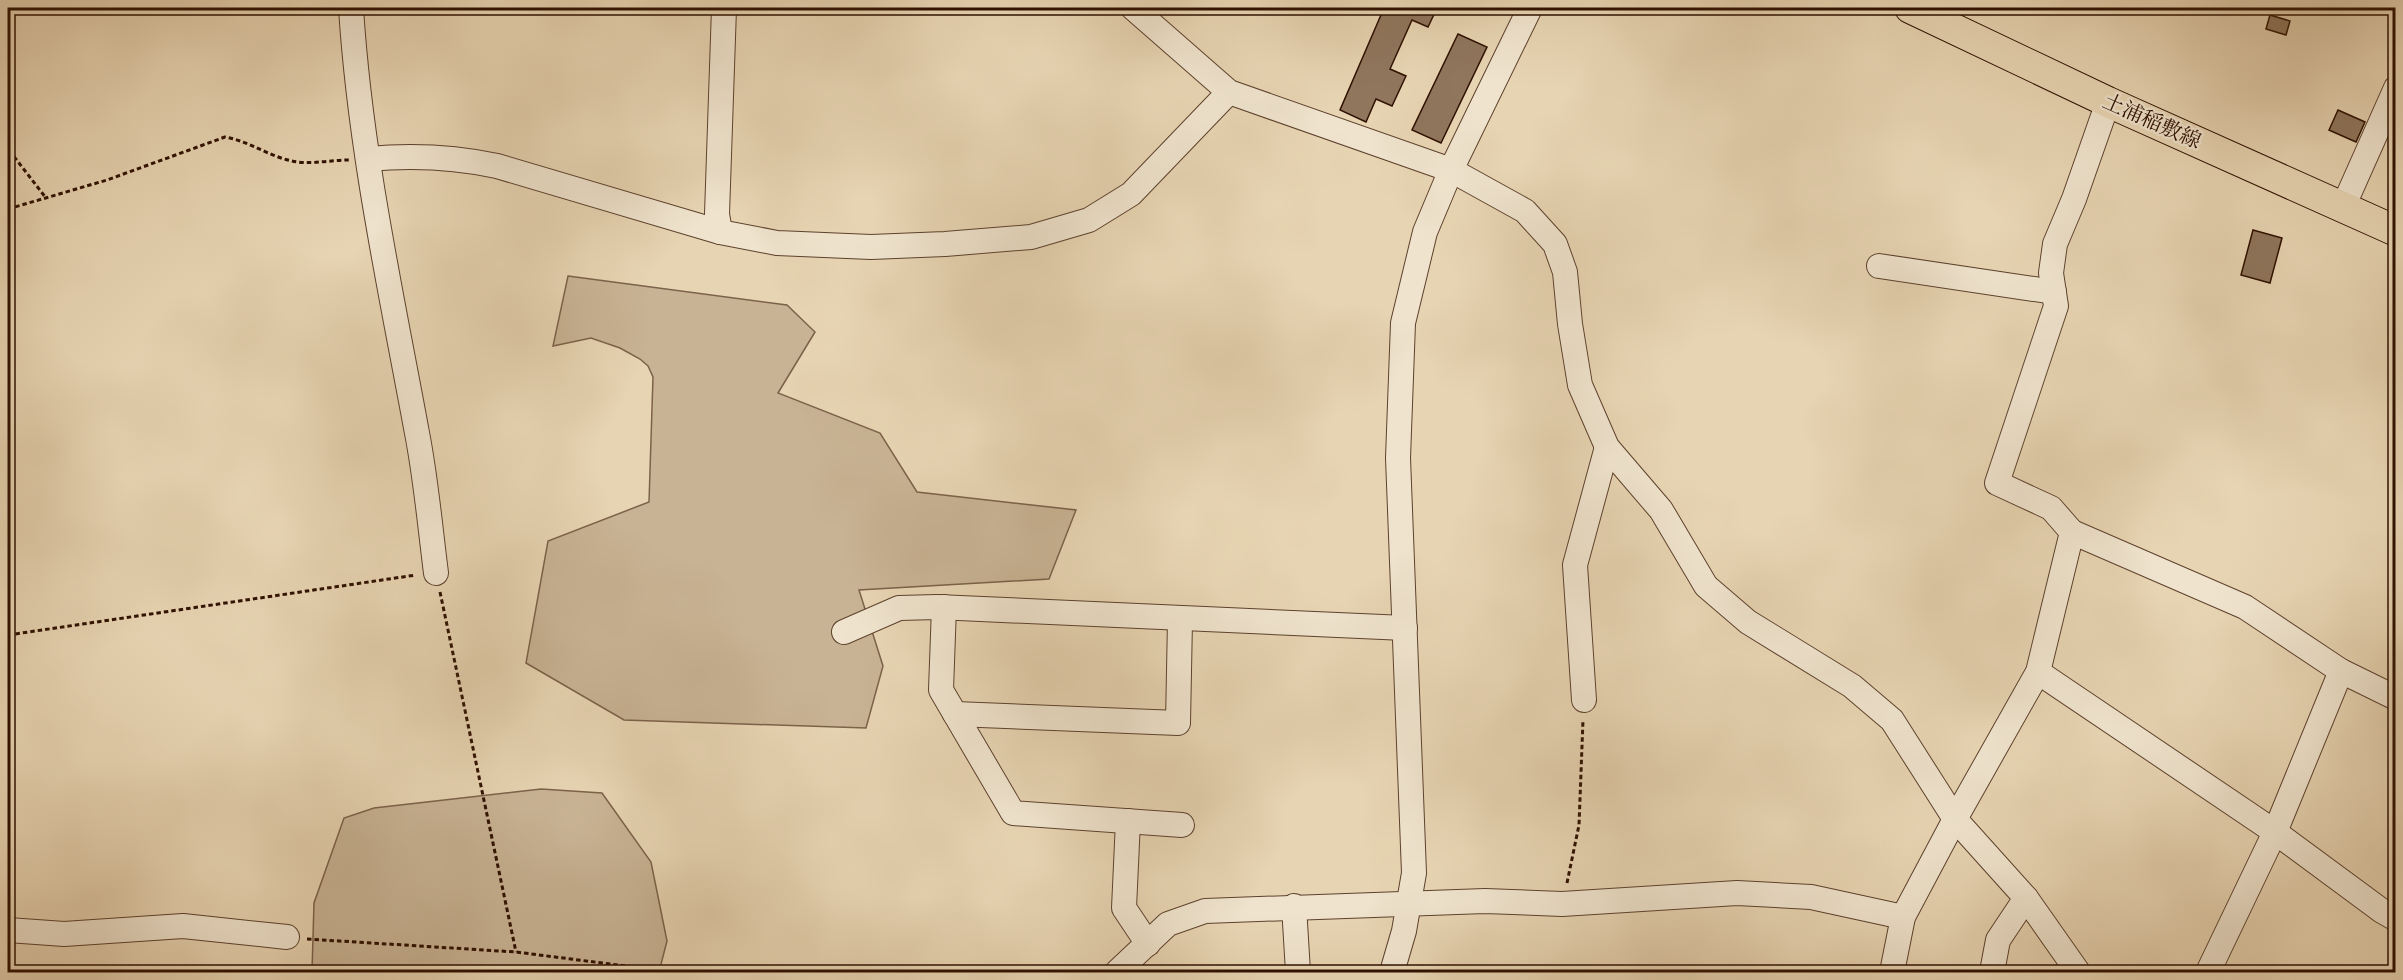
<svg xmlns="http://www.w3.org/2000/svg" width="2403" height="980" viewBox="0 0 2403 980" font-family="'Gentium Book Plus','Noto Serif JP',serif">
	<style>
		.green { fill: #c8b394; stroke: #7c624a; stroke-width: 1.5 }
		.building { fill: #8f765d; stroke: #2f1001; stroke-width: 1.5 }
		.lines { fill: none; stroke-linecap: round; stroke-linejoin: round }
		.minor-casing { stroke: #5d412d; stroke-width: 26 }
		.major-casing { stroke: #2f1001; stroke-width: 32 }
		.path { stroke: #2f1001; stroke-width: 3; stroke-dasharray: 4.5 3; stroke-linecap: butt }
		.minor { stroke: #efe3cd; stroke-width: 24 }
		.major { stroke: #e7d4b2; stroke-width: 30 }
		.labels { text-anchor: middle; stroke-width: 4.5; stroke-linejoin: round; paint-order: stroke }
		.street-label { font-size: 21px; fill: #2f1001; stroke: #efe3cd }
	</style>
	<rect width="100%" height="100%" fill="#e7d4b2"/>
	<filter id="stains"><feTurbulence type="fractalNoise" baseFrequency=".00333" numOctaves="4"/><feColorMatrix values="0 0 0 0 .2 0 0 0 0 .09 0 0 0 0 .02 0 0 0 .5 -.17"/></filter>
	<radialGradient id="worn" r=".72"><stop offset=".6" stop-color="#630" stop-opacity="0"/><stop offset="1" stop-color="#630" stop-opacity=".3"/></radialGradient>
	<g class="green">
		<polygon points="568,276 787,305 815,332 778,393 880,433 917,492 1076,510 1049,579 859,590 883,666 866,728 624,720 526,663 548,541 649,502 653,377 648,366 640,359 620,348 591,338 553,346"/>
		<polygon points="541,789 602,793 651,862 667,941 659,972 312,972 314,903 344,818 374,808"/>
	</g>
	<g class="building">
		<polygon points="1384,8 1437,8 1428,27 1412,20 1390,69 1406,76 1392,106 1376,99 1366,122 1340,110"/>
		<polygon points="2270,15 2290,21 2286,35 2266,29"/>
		<polygon points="1458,34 1487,47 1441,143 1412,130"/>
		<polygon points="2338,110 2365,122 2356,142 2329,130"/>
		<polygon points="2253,230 2282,238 2270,283 2241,275"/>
	</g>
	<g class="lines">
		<g class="minor-casing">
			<g id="minor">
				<path d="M351,8C360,151 391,292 417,433C426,479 430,526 436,573"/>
				<polyline points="1133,8 1229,92 1451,170 1525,211 1555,244 1565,272 1570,324 1580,385 1607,447 1661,510 1706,586 1748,622 1852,686 1892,720 1955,819 2026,898 2078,972"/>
				<polyline points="2108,102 2074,199 2055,244 2051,273 2056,306 1997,483 2051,508 2072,532 2245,607 2341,671 2396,698"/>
				<path d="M368,159C411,155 455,157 497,166L720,232L777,243L871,247L945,244L1031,237L1089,220L1131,194L1229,92"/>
				<polyline points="2343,207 2396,88"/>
				<polyline points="720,232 717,214 724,8"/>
				<polyline points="1879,266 2054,292"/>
				<polyline points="944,607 941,690 1013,813 1182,825"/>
				<polyline points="844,632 899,608 937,607 1405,628"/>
				<polyline points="2038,672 2275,832 2382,911 2396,919"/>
				<polyline points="1584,700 1575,565 1607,447"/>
				<polyline points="955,714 1178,723 1180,620"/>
				<polyline points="1128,821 1124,908 1148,944"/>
				<polyline points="1294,906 1298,972"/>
				<polyline points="8,930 64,934 183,926 287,937"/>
				<polyline points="1117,972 1168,924 1205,911 1485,901 1562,904 1737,893 1811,897 1903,917"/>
				<polyline points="1392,972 1404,931 1414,873 1398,458 1403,323 1425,232 1451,170 1530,8"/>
				<polyline points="1892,972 1903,917 1955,819 2038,672 2072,532"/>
				<polyline points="1992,972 1998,940 2026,898"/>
				<polyline points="2208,972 2275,832 2341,671"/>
			</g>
		</g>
		<g class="major-casing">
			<polyline id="major" points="1910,8 2108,102 2396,231"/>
		</g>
		<g class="path">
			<polyline points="8,143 12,154 46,198"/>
			<path d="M8,209L107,180L225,137C249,141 268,156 292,161C309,165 331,160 349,160"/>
			<polyline points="440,592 516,952"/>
			<polyline points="8,635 416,575"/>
			<polyline points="1567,883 1579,825 1583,720"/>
			<polyline points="307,939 516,952 665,971 693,972"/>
		</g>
		<use href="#minor" class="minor"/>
		<use href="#major" class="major"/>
	</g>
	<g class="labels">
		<g class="street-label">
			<text transform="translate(2152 121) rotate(24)" y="7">土浦稲敷線</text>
		</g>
	</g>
	<rect width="2403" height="980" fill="none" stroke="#e7d4b2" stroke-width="30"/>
	<rect x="9" y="9" width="2385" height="962" fill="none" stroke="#2f1001" stroke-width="3"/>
	<rect x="15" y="15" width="2373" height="950" fill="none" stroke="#2f1001" stroke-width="1.5"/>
	<rect width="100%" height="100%" filter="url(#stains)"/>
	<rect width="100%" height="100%" fill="url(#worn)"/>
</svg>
